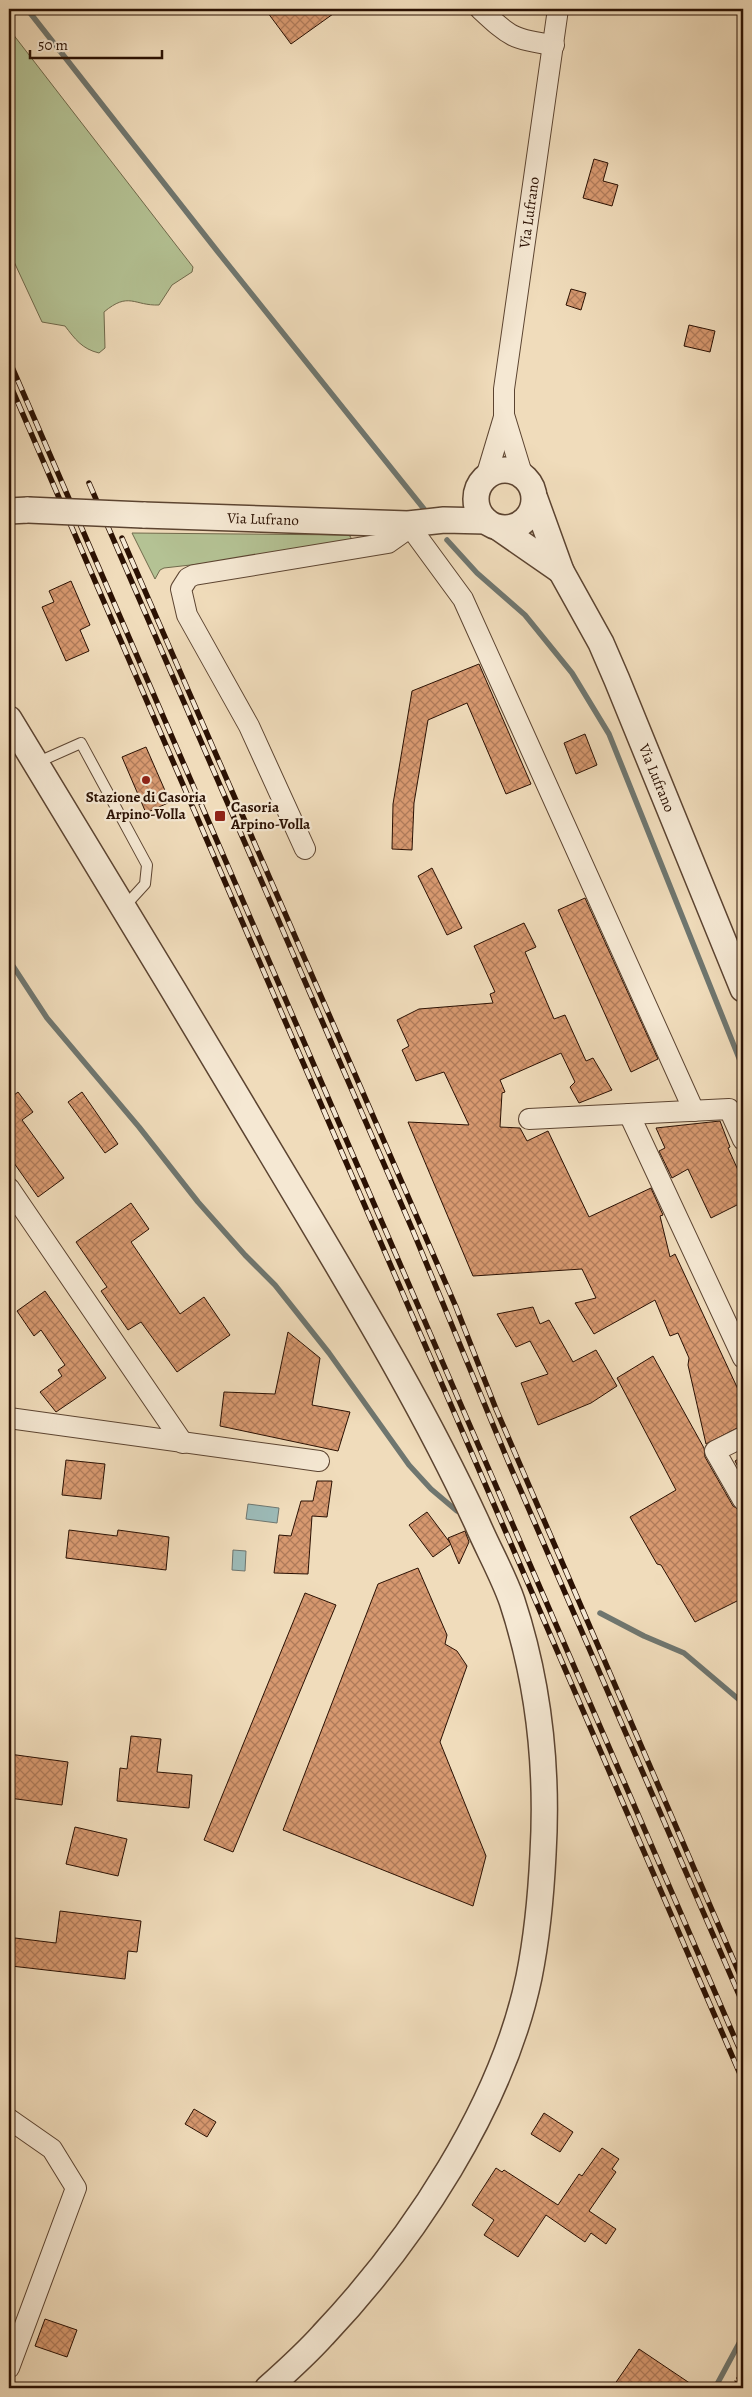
<svg xmlns="http://www.w3.org/2000/svg" width="752" height="2397" viewBox="0 0 752 2397" font-family="Alegreya,serif">
	<style>
		.grass { fill: #b4c294; stroke: #706a4c }
		.water { fill: #9cbab7; stroke: #6f766f }
		.lines { fill: none; stroke-linecap: round; stroke-linejoin: round }
		.stream { stroke: #6f766f; stroke-width: 5.5 }
		.building { fill: url(#building-cross-hatch); stroke: #2b1103 }
		.service-casing { stroke: #5c4431; stroke-width: 12 }
		.minor-casing { stroke: #5c4431; stroke-width: 22 }
		.tertiary-casing { stroke: #5c4431; stroke-width: 28 }
		.path { stroke: #2b1103; stroke-width: 3; stroke-dasharray: 1 2.5; stroke-linecap: butt }
		.service { stroke: #f5e8d3; stroke-width: 10 }
		.minor { stroke: #f5e8d3; stroke-width: 20 }
		.tertiary { stroke: #f5e8d3; stroke-width: 25 }
		.rail-casing { stroke: #2b1103; stroke-width: 5.5 }
		.rail { stroke: #f5e8d3; stroke-width: 4; stroke-dasharray: 11; stroke-linecap: butt }
		.tertiary-bridge-casing { stroke: #5c4431; stroke-width: 28; stroke-linecap: butt }
		.tertiary-bridge { stroke: #f5e8d3; stroke-width: 25 }
		.poi-dot { fill: #8f2418; stroke: #f5e8d3; stroke-width: 2 }
		.labels { text-anchor: middle; stroke-width: 4.5; stroke-linejoin: round; paint-order: stroke }
		.street-label { font-size: 15px; fill: #2b1103; stroke: #f5e8d3 }
		.poi-label { font-size: 15px; font-weight: bold; fill: #2b1103; stroke: #f5e8d3 }
	</style>
	<defs>
		<pattern id="building-cross-hatch" width="8" height="8" patternUnits="userSpaceOnUse" patternTransform="scale(1.25)"><rect width="8" height="8" fill="#d79970"/><path d="M0 0l8 8M0 8l8-8" fill="none" stroke="#af7b5a"/></pattern>
	</defs>
	<rect width="100%" height="100%" fill="#f0dcbb"/>
	<filter id="stains"><feTurbulence type="fractalNoise" baseFrequency=".004" numOctaves="4"/><feColorMatrix values="0 0 0 0 .2 0 0 0 0 .09 0 0 0 0 .02 0 0 0 .5 -.17"/></filter>
	<radialGradient id="worn" r=".72"><stop offset=".6" stop-color="#630" stop-opacity="0"/><stop offset="1" stop-color="#630" stop-opacity=".3"/></radialGradient>
	<g class="grass">
		<path d="M9,29L193,267L192,272L172,285L159,305C134,306 129,291 104,312L105,348L99,353C82,349 75,339 65,326L42,322L9,251Z"/>
		<polygon points="132,533 348,535 351,537 350,540 217,562 164,568 160,570 155,579"/>
	</g>
	<g class="water">
		<polygon points="248,1504 279,1508 277,1523 246,1519"/>
		<polygon points="233,1550 246,1551 245,1571 232,1570"/>
	</g>
	<g class="lines">
		<g class="stream">
			<polyline points="27,9 218,252 424,509"/>
			<polyline points="447,540 477,573 525,615 572,673 609,734 743,1068"/>
			<polyline points="9,960 47,1018 139,1127 198,1202 245,1255 275,1285 329,1353 409,1465 431,1489 457,1511"/>
			<polyline points="600,1613 644,1636 684,1653 743,1703"/>
			<polyline points="715,2388 743,2336"/>
		</g>
	</g>
	<g class="building">
		<polygon points="265,9 340,9 291,44"/>
		<polygon points="594,159 608,163 603,181 618,185 612,206 583,198"/>
		<polygon points="571,289 586,293 581,310 566,305"/>
		<polygon points="689,325 715,331 710,352 684,346"/>
		<polygon points="71,581 90,625 80,630 89,651 66,661 42,607 54,602 49,591"/>
		<polygon points="479,664 531,784 506,794 467,703 428,720 414,803 412,850 392,849 393,804 412,691"/>
		<polygon points="585,734 597,765 576,774 564,743"/>
		<polygon points="146,747 170,802 146,813 122,757"/>
		<polygon points="432,868 462,928 447,935 418,876"/>
		<polygon points="585,898 658,1059 631,1072 558,910"/>
		<polygon points="524,923 536,947 525,952 554,1019 565,1015 586,1061 593,1058 612,1090 579,1103 570,1087 575,1082 561,1053 500,1080 505,1092 502,1093 500,1127 520,1128 527,1141 548,1131 589,1217 651,1188 663,1215 660,1216 670,1257 675,1254 743,1400 743,1425 706,1444 688,1365 689,1358 678,1333 670,1336 655,1300 594,1334 575,1303 596,1298 582,1269 473,1276 408,1122 469,1125 444,1072 416,1081 402,1050 409,1046 397,1020 419,1009 493,1003 490,994 495,992 474,946"/>
		<polygon points="18,1092 33,1112 22,1120 64,1178 38,1197 9,1156 9,1099"/>
		<polygon points="82,1092 118,1144 105,1153 68,1102"/>
		<polygon points="720,1121 730,1147 728,1148 743,1181 743,1202 711,1218 688,1169 672,1178 659,1151 665,1148 656,1128"/>
		<polygon points="131,1203 149,1229 131,1242 180,1314 204,1297 230,1335 177,1372 141,1322 128,1330 101,1291 107,1287 76,1242"/>
		<polygon points="45,1291 106,1378 56,1412 40,1392 62,1376 58,1370 65,1365 41,1330 34,1336 17,1311"/>
		<polygon points="533,1307 540,1324 549,1320 573,1362 596,1350 617,1386 591,1403 538,1425 521,1383 548,1374 530,1341 516,1347 497,1314"/>
		<polygon points="288,1332 320,1358 312,1405 350,1412 338,1451 220,1426 224,1392 275,1394"/>
		<polygon points="653,1356 704,1448 705,1457 733,1506 743,1512 743,1598 695,1622 661,1565 657,1564 630,1517 676,1490 617,1378"/>
		<polygon points="743,1456 743,1476 735,1461"/>
		<polygon points="66,1460 105,1464 101,1499 62,1495"/>
		<polygon points="317,1481 332,1481 327,1517 312,1516 308,1574 274,1573 279,1535 291,1536 301,1501 313,1501"/>
		<polygon points="427,1512 451,1544 433,1557 409,1525"/>
		<polygon points="69,1530 117,1536 118,1530 169,1537 166,1570 66,1558"/>
		<polygon points="465,1531 469,1542 459,1564 448,1538"/>
		<polygon points="418,1568 447,1635 445,1644 457,1651 467,1666 440,1742 486,1856 473,1906 283,1830 378,1584"/>
		<polygon points="305,1593 336,1605 233,1852 204,1840"/>
		<polygon points="131,1736 161,1739 157,1772 192,1775 189,1808 117,1801 120,1768 127,1769"/>
		<polygon points="9,1754 68,1762 62,1805 9,1798"/>
		<polygon points="75,1827 127,1839 118,1876 66,1864"/>
		<polygon points="60,1911 141,1921 137,1952 128,1951 125,1979 11,1966 15,1938 56,1943"/>
		<polygon points="194,2109 216,2122 207,2137 185,2124"/>
		<polygon points="544,2113 573,2132 560,2152 531,2134"/>
		<polygon points="602,2148 619,2159 612,2169 616,2172 589,2211 616,2229 606,2244 591,2233 585,2242 546,2215 518,2257 484,2235 494,2220 472,2205 496,2168 502,2172 504,2170 558,2205 579,2174 582,2176"/>
		<polygon points="45,2319 77,2330 67,2357 35,2346"/>
		<polygon points="639,2349 697,2388 612,2388"/>
	</g>
	<g class="lines">
		<g class="service-casing">
			<polyline id="service" points="36,763 81,743 147,865 145,884 124,907"/>
		</g>
		<g class="minor-casing">
			<g id="minor">
				<path d="M480,9C509,36 513,40 554,45"/>
				<path id="s1" d="M522,474L504,415V389L558,9"/>
				<polyline points="486,477 504,417"/>
				<polyline points="408,524 463,599 694,1111"/>
				<polyline points="305,849 249,726 187,615 181,589 188,578 194,575 388,543 405,531 408,524"/>
				<polyline points="629,1114 743,1358"/>
				<polyline points="529,1119 729,1109 743,1140"/>
				<polyline points="9,1188 183,1443"/>
				<polyline points="9,1418 319,1461"/>
				<polyline points="743,1437 715,1451 743,1500"/>
				<polyline points="9,2119 52,2149 76,2188 9,2368"/>
			</g>
		</g>
		<g class="tertiary-casing">
			<g id="tertiary">
				<circle cx="505" cy="499" r="29"/>
				<path id="s2" d="M535,499L561,571L601,643L617,680L743,989"/>
				<polyline points="9,511 28,510"/>
				<path id="s3" d="M143,515L408,524L444,520L486,521"/>
				<polyline points="499,528 561,571"/>
				<path d="M9,719C110,884 209,1049 308,1215C368,1316 428,1417 477,1523C488,1549 503,1575 512,1601C539,1683 548,1768 543,1854C541,1895 537,1937 529,1977C502,2106 413,2240 323,2335C306,2354 287,2371 268,2388"/>
			</g>
		</g>
		<polyline class="path" points="732,2388 743,2369"/>
		<use href="#service" class="service"/>
		<use href="#minor" class="minor"/>
		<use href="#tertiary" class="tertiary"/>
		<g class="rail-casing">
			<g id="rail">
				<polyline points="9,360 743,2057"/>
				<polyline points="9,382 743,2081"/>
				<polyline points="89,483 413,1231 508,1461 743,2004"/>
				<polyline points="122,538 456,1307 496,1409 743,1982"/>
			</g>
		</g>
		<use href="#rail" class="rail"/>
		<g class="tertiary-bridge-casing">
			<polyline id="tertiary-bridge" points="28,510 143,515"/>
		</g>
		<use href="#tertiary-bridge" class="tertiary-bridge"/>
	</g>
	<g class="poi-dot">
		<circle cx="146" cy="780" r="5"/>
		<rect x="214" y="810" width="12" height="12" rx="2.5"/>
	</g>
	<g class="labels">
		<g class="street-label">
			<text dy="5" stroke="none"><textPath href="#s1" startOffset="266">Via Lufrano</textPath></text>
			<text dy="5" stroke="none"><textPath href="#s3" startOffset="120">Via Lufrano</textPath></text>
			<text dy="5" stroke="none"><textPath href="#s2" startOffset="305">Via Lufrano</textPath></text>
		</g>
		<g class="poi-label">
			<text x="146" y="802">Stazione di Casoria<tspan x="146" dy="17">Arpino-Volla</tspan></text>
			<text x="231" y="812" text-anchor="start">Casoria<tspan x="231" dy="17">Arpino-Volla</tspan></text>
		</g>
	</g>
	<rect width="752" height="2397" fill="none" stroke="#f0dcbb" stroke-width="30"/>
	<rect x="10" y="10" width="732" height="2377" fill="none" stroke="#2b1103" stroke-width="2.5"/>
	<rect x="15" y="15" width="722" height="2367" fill="none" stroke="#2b1103"/>
	<path d="M30 50v8h132v-8" fill="none" stroke="#2b1103" stroke-width="2.5"/>
	<text x="38" y="50" font-size="15" fill="#2b1103" stroke="#f5e8d3" stroke-width="4" paint-order="stroke">50 m</text>
	<rect width="100%" height="100%" filter="url(#stains)"/>
	<rect width="100%" height="100%" fill="url(#worn)"/>
</svg>
